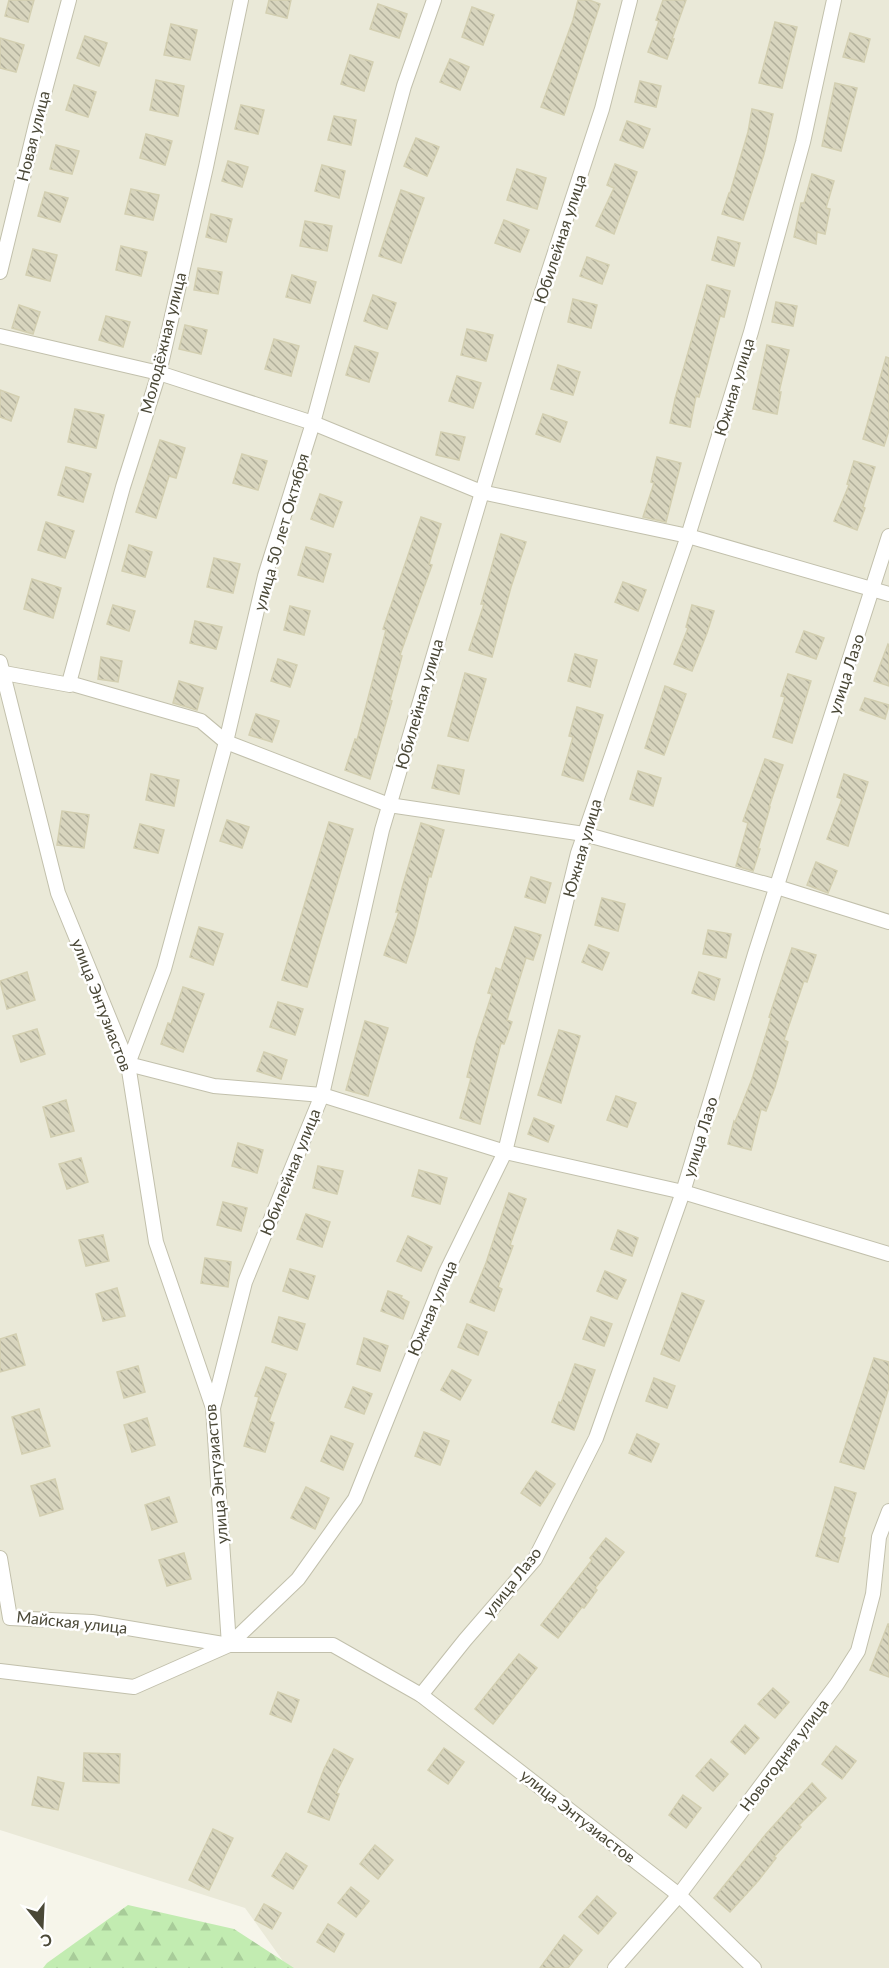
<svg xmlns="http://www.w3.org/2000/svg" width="889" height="1968" viewBox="0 0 889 1968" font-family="Lato,sans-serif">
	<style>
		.residential { fill: #eae9d8 }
		.forest { fill: url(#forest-firs) }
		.building { fill: url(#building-back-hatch); stroke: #d3cfb1; stroke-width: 1.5 }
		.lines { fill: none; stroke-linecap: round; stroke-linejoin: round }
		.minor-casing { stroke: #c2c0ac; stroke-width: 16 }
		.minor { stroke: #fff; stroke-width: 14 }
		.labels { text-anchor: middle; stroke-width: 5; stroke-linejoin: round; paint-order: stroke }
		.street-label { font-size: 16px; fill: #4a4837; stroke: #fff }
	</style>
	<defs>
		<pattern id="forest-firs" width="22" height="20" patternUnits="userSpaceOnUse" patternTransform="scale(1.5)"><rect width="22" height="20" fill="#c2ecb1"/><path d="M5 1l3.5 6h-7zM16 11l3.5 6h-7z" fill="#a8cc99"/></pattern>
		<pattern id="building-back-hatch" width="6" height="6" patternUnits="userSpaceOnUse" patternTransform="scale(1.5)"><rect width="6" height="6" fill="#d8d5be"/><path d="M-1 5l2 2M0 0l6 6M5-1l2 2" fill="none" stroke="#b1af9b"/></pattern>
	</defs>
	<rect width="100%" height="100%" fill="#f6f5ea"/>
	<polygon class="residential" points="0,0 889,0 889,1968 288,1968 245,1908 0,1830"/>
	<polygon class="forest" points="128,1905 234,1929 294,1968 43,1968 47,1963"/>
	<g class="building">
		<polygon points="9,0 34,0 28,22 5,16"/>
		<polygon points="269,0 291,0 287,18 266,13"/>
		<polygon points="578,0 589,0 600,4 564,115 541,107 573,20"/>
		<polygon points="663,0 686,0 672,39 674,39 667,59 648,52 659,21 656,20"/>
		<polygon points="378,4 407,14 399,38 370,29"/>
		<polygon points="472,7 494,15 483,45 462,37"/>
		<polygon points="775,22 797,27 782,88 759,83"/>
		<polygon points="171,24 197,30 190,60 164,55"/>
		<polygon points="850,33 870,39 864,62 843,57"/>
		<polygon points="85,36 107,43 99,66 77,58"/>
		<polygon points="0,38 24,45 16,72 0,68"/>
		<polygon points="350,55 373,62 364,91 341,84"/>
		<polygon points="450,59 469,67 460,90 440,82"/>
		<polygon points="156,80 184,86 178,116 150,110"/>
		<polygon points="640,81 661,86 656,107 635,102"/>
		<polygon points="835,83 857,88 841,151 822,146"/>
		<polygon points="74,85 96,92 88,117 66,110"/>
		<polygon points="241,105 264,110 258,134 235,129"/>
		<polygon points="752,109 773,114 764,154 743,220 722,214 729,193 730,193 748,132"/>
		<polygon points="334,116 356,120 351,145 328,140"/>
		<polygon points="627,121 650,129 643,148 620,140"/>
		<polygon points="146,134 172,141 165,165 140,158"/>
		<polygon points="416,138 439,147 427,176 404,166"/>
		<polygon points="56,145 79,151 72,174 50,169"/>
		<polygon points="228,161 248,167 242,187 222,181"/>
		<polygon points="615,164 637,172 614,234 596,226 614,188 607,185"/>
		<polygon points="322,165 345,171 339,198 315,191"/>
		<polygon points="517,169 546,178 537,209 507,200"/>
		<polygon points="812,174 834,181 826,208 830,209 825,234 817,232 816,244 794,237 801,203 804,203"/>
		<polygon points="131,189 159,195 153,220 125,214"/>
		<polygon points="401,190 424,198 401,263 379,256"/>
		<polygon points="45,192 68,198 60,222 38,216"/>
		<polygon points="211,214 232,219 226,242 206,237"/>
		<polygon points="504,220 529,230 520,252 495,243"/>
		<polygon points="305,221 332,226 327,251 300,246"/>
		<polygon points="718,237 740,243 734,266 712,260"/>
		<polygon points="121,246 147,252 141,276 116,270"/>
		<polygon points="33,249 57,255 50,281 26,275"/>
		<polygon points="587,257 609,265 602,284 580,276"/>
		<polygon points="198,268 222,272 218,294 194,290"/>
		<polygon points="292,275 316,282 310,303 286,297"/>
		<polygon points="707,285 730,291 724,317 720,316 699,397 696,396 690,427 670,423 675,399"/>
		<polygon points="373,295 396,303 387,329 364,321"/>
		<polygon points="573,299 597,305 591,328 568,322"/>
		<polygon points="776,302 797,306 793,326 772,322"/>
		<polygon points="19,305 40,312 33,334 12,328"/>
		<polygon points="106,316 130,322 123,347 99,340"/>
		<polygon points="185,325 207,330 201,354 179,349"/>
		<polygon points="467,329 493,335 486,361 461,355"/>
		<polygon points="274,339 299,346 291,376 265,369"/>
		<polygon points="767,345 789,350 779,392 781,392 777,414 753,409"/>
		<polygon points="355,346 378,353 369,382 346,375"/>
		<polygon points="886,357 889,358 889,430 884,446 863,439"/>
		<polygon points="558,365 580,372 573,395 551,389"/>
		<polygon points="457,376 481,383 473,408 449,401"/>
		<polygon points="0,390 19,397 11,421 0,417"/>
		<polygon points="75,409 104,415 96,448 68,442"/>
		<polygon points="543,414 567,422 560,442 536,434"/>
		<polygon points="441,432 465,437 459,460 436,455"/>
		<polygon points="160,440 185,448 176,478 169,476 156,518 136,512"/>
		<polygon points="242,454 267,461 258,490 233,483"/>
		<polygon points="657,457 681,463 666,522 643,517 654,483 651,482"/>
		<polygon points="854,461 875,467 863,507 865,508 857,530 834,521 849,485 847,484"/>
		<polygon points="66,467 91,474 83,502 58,495"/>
		<polygon points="320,494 342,502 333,527 311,519"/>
		<polygon points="421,517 441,524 429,564 432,565 400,655 402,656 390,700 392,701 370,779 345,770 355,739 357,740 386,630 383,629"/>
		<polygon points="46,522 74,531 65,558 38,550"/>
		<polygon points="501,534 526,542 511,587 492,657 469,650 484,604 481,604"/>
		<polygon points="129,545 152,552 145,577 122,571"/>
		<polygon points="306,547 331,554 323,582 298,575"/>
		<polygon points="214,558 240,564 233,593 207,587"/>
		<polygon points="32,579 61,588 53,618 24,609"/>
		<polygon points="623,582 646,590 638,611 615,602"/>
		<polygon points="113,605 135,611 129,631 107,624"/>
		<polygon points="692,605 714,611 707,633 692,671 674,664 688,628 686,627"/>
		<polygon points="290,606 310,611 304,635 284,630"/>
		<polygon points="195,621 222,627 216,649 190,643"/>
		<polygon points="804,631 824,638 816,659 796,652"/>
		<polygon points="888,644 889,645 889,686 874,681"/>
		<polygon points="575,654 597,660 590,687 568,681"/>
		<polygon points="101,657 122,661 118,682 98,679"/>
		<polygon points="278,659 297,665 290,687 271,681"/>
		<polygon points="465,673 486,679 468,741 448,736"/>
		<polygon points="788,674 811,681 792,743 773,737 785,697 781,696"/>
		<polygon points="179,681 203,688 197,710 173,703"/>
		<polygon points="665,686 686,694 664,755 645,748"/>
		<polygon points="865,698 889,705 885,719 860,710"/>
		<polygon points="577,707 603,715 583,781 562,775 573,737 569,736"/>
		<polygon points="256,714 279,721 272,742 249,735"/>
		<polygon points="765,759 783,765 769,807 770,807 758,849 760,849 753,871 736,866 748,823 743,821"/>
		<polygon points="438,765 464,770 459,794 432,788"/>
		<polygon points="638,771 661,778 653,806 630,799"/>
		<polygon points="151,774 179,780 174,806 146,800"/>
		<polygon points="844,774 868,782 848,846 827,839 842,799 837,797"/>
		<polygon points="62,811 89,815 84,848 57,845"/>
		<polygon points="227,820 249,827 242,848 220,841"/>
		<polygon points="329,822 353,829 307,987 282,980"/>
		<polygon points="421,823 444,830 431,877 429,876 415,934 406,963 384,955 399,912 396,912 402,888"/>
		<polygon points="140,824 164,830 158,853 134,848"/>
		<polygon points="816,862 837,871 828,893 807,885"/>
		<polygon points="531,877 551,883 545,903 525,897"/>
		<polygon points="602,898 625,904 618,931 595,925"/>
		<polygon points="199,927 223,934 213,965 190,957"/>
		<polygon points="515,927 541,935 533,960 526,958 507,1020 512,1022 504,1044 501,1043 480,1124 460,1118 471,1078 467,1077 476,1042 492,994 488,993 496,968 501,970"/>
		<polygon points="708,930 731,934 726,958 703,954"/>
		<polygon points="589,945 609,953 602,970 582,962"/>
		<polygon points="792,948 816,955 807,982 804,981 784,1040 788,1042 775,1087 766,1111 761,1109 751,1150 728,1144 734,1121 735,1122 752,1079 771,1018 769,1017"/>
		<polygon points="27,972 35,1000 7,1009 0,981"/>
		<polygon points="699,972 720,979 714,1000 692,993"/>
		<polygon points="183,987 204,994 183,1052 161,1044 168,1023 171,1024"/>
		<polygon points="278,1002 303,1009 295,1035 270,1027"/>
		<polygon points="365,1021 388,1028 368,1096 346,1090"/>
		<polygon points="37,1029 45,1054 21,1062 13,1036"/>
		<polygon points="559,1030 580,1036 561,1103 538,1095"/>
		<polygon points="264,1052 287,1060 281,1079 257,1071"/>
		<polygon points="616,1096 636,1103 627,1127 607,1120"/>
		<polygon points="66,1100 74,1131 51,1137 43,1107"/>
		<polygon points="534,1118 554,1126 548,1142 528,1134"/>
		<polygon points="238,1143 263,1150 257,1173 232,1166"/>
		<polygon points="81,1158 88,1182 67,1189 59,1164"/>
		<polygon points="318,1166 343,1171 337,1194 313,1188"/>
		<polygon points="419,1170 447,1178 440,1204 412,1196"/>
		<polygon points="509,1193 526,1199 510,1245 513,1246 498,1287 502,1289 494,1311 470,1302 486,1263"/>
		<polygon points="223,1202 247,1208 241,1231 217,1225"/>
		<polygon points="306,1214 330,1222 322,1247 297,1239"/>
		<polygon points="618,1230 638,1238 632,1256 611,1249"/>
		<polygon points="103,1235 109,1261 86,1266 79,1240"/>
		<polygon points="408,1236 432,1247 421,1271 397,1261"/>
		<polygon points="205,1258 231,1262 228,1287 201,1283"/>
		<polygon points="290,1269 315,1276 308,1299 283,1291"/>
		<polygon points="605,1271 626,1280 617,1299 597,1291"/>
		<polygon points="117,1288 125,1316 103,1321 96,1294"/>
		<polygon points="388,1291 402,1296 401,1298 409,1302 403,1319 381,1311"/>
		<polygon points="682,1293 704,1301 679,1361 661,1354"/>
		<polygon points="279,1317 305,1324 297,1350 272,1342"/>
		<polygon points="591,1317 612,1324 604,1346 583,1339"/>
		<polygon points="467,1324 487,1332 478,1355 458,1347"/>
		<polygon points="16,1334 25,1365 0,1372 0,1339"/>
		<polygon points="364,1338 388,1346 380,1371 357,1364"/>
		<polygon points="874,1358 889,1362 889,1387 864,1469 840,1462"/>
		<polygon points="575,1364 595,1370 574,1430 552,1422 559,1402 561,1403"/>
		<polygon points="138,1366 145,1392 124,1398 117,1372"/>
		<polygon points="266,1367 286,1374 269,1421 274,1423 265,1452 244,1446 259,1397 255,1396"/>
		<polygon points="452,1370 471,1380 460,1400 441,1390"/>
		<polygon points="654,1378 675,1386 667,1408 646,1401"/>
		<polygon points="353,1387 372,1394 364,1414 345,1407"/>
		<polygon points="39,1409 50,1446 22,1454 12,1417"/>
		<polygon points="147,1418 155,1445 132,1452 124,1425"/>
		<polygon points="424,1432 449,1441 440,1465 415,1456"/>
		<polygon points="637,1434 659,1444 651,1462 629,1453"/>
		<polygon points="331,1436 353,1444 343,1470 321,1461"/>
		<polygon points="536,1471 555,1484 540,1506 521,1493"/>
		<polygon points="55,1479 63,1509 40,1516 31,1486"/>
		<polygon points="306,1487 329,1498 315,1529 291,1518"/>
		<polygon points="835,1487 856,1493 843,1537 845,1538 838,1562 816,1556"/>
		<polygon points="169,1497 177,1522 152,1530 145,1505"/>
		<polygon points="606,1538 624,1552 595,1588 597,1590 584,1608 582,1607 558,1638 541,1625 592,1560 590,1558"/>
		<polygon points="184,1553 191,1579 167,1586 159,1560"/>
		<polygon points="888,1624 889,1624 889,1677 870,1670"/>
		<polygon points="519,1654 537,1668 493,1724 475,1709"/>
		<polygon points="773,1688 789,1702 775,1718 758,1704"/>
		<polygon points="278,1692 299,1700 291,1722 270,1714"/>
		<polygon points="745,1725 759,1738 745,1754 731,1742"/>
		<polygon points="836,1746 856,1761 842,1779 822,1764"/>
		<polygon points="444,1748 464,1762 448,1784 428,1770"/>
		<polygon points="334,1749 353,1759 336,1793 339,1794 329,1820 308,1812 324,1769"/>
		<polygon points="84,1753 120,1754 119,1783 83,1781"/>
		<polygon points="711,1759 728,1774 713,1791 696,1776"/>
		<polygon points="38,1777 64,1783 58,1810 32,1805"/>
		<polygon points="812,1783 826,1798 799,1825 801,1827 774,1857 776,1858 758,1881 730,1912 714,1898 766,1834"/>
		<polygon points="683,1795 701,1808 686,1828 669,1815"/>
		<polygon points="213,1829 233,1838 209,1890 189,1880"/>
		<polygon points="375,1845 393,1860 378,1879 360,1864"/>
		<polygon points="286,1853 307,1866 293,1889 272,1876"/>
		<polygon points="351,1887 369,1901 356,1917 338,1903"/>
		<polygon points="597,1896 616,1913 598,1934 579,1917"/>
		<polygon points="264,1904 281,1913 272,1929 255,1920"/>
		<polygon points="328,1924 344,1934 334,1952 317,1942"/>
		<polygon points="564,1935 582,1950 568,1968 540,1968"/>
	</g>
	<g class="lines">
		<g class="minor-casing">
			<g id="minor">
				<polyline points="434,0 404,86 313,423 265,576 226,742 164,969 128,1064 214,1086 322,1095 505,1152 683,1192 889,1254"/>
				<polyline points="0,272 37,120 69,0"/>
				<polyline points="0,336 159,373 313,423 481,492 688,536 889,594"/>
				<polyline points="0,662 58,893 128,1064 156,1242 213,1408 229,1645 333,1645 421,1695 679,1895 754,1968"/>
				<polyline points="4,673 70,685 69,683 201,721 226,742 389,805 584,834 777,887 889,922"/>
				<polyline points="69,683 123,487 159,373 206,167 241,0"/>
				<polyline points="213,1408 245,1282 322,1095 382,830 536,310 602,109 630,0"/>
				<polyline points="0,1558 10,1618 92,1622 229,1645"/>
				<polyline points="0,1671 134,1687 229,1645 298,1579 355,1499 446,1272 505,1152 578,853 688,536 751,332 803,142 834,0"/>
				<polyline points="421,1695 465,1640 535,1559 596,1438 683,1192 755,954 889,536"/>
				<polyline points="615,1968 679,1895 837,1684 858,1651 873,1594 879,1537 889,1511"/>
			</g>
		</g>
		<use href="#minor" class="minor"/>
	</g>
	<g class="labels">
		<g class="street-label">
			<text transform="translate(33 136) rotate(-76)" y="6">Новая улица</text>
			<text transform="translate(560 239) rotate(-72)" y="6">Юбилейная улица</text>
			<text transform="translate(163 343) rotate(-76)" y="6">Молодёжная улица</text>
			<text transform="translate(734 387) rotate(-73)" y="6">Южная улица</text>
			<text transform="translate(281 532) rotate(-74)" y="6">улица 50 лет Октября</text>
			<text transform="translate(846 674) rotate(-72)" y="6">улица Лазо</text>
			<text transform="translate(419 704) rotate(-74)" y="6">Юбилейная улица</text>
			<text transform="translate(582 848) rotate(-74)" y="6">Южная улица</text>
			<text transform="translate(102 1005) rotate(69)" y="6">улица Энтузиастов</text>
			<text transform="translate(700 1137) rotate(-73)" y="6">улица Лазо</text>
			<text transform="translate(290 1172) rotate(-68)" y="6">Юбилейная улица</text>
			<text transform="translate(432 1308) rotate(-67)" y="6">Южная улица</text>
			<text transform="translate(216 1474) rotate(-95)" y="6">улица Энтузиастов</text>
			<text transform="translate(512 1582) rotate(-52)" y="6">улица Лазо</text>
			<text transform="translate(72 1622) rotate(6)" y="6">Майская улица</text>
			<text transform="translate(784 1755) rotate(-53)" y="6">Новогодняя улица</text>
			<text transform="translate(578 1816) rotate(38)" y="6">улица Энтузиастов</text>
		</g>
	</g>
	<g transform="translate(42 1926) rotate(162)" stroke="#ffffff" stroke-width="4.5" paint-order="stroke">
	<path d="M0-4.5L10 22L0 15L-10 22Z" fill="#4a4837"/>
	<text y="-9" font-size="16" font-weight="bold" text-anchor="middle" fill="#4a4837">С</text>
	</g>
</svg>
